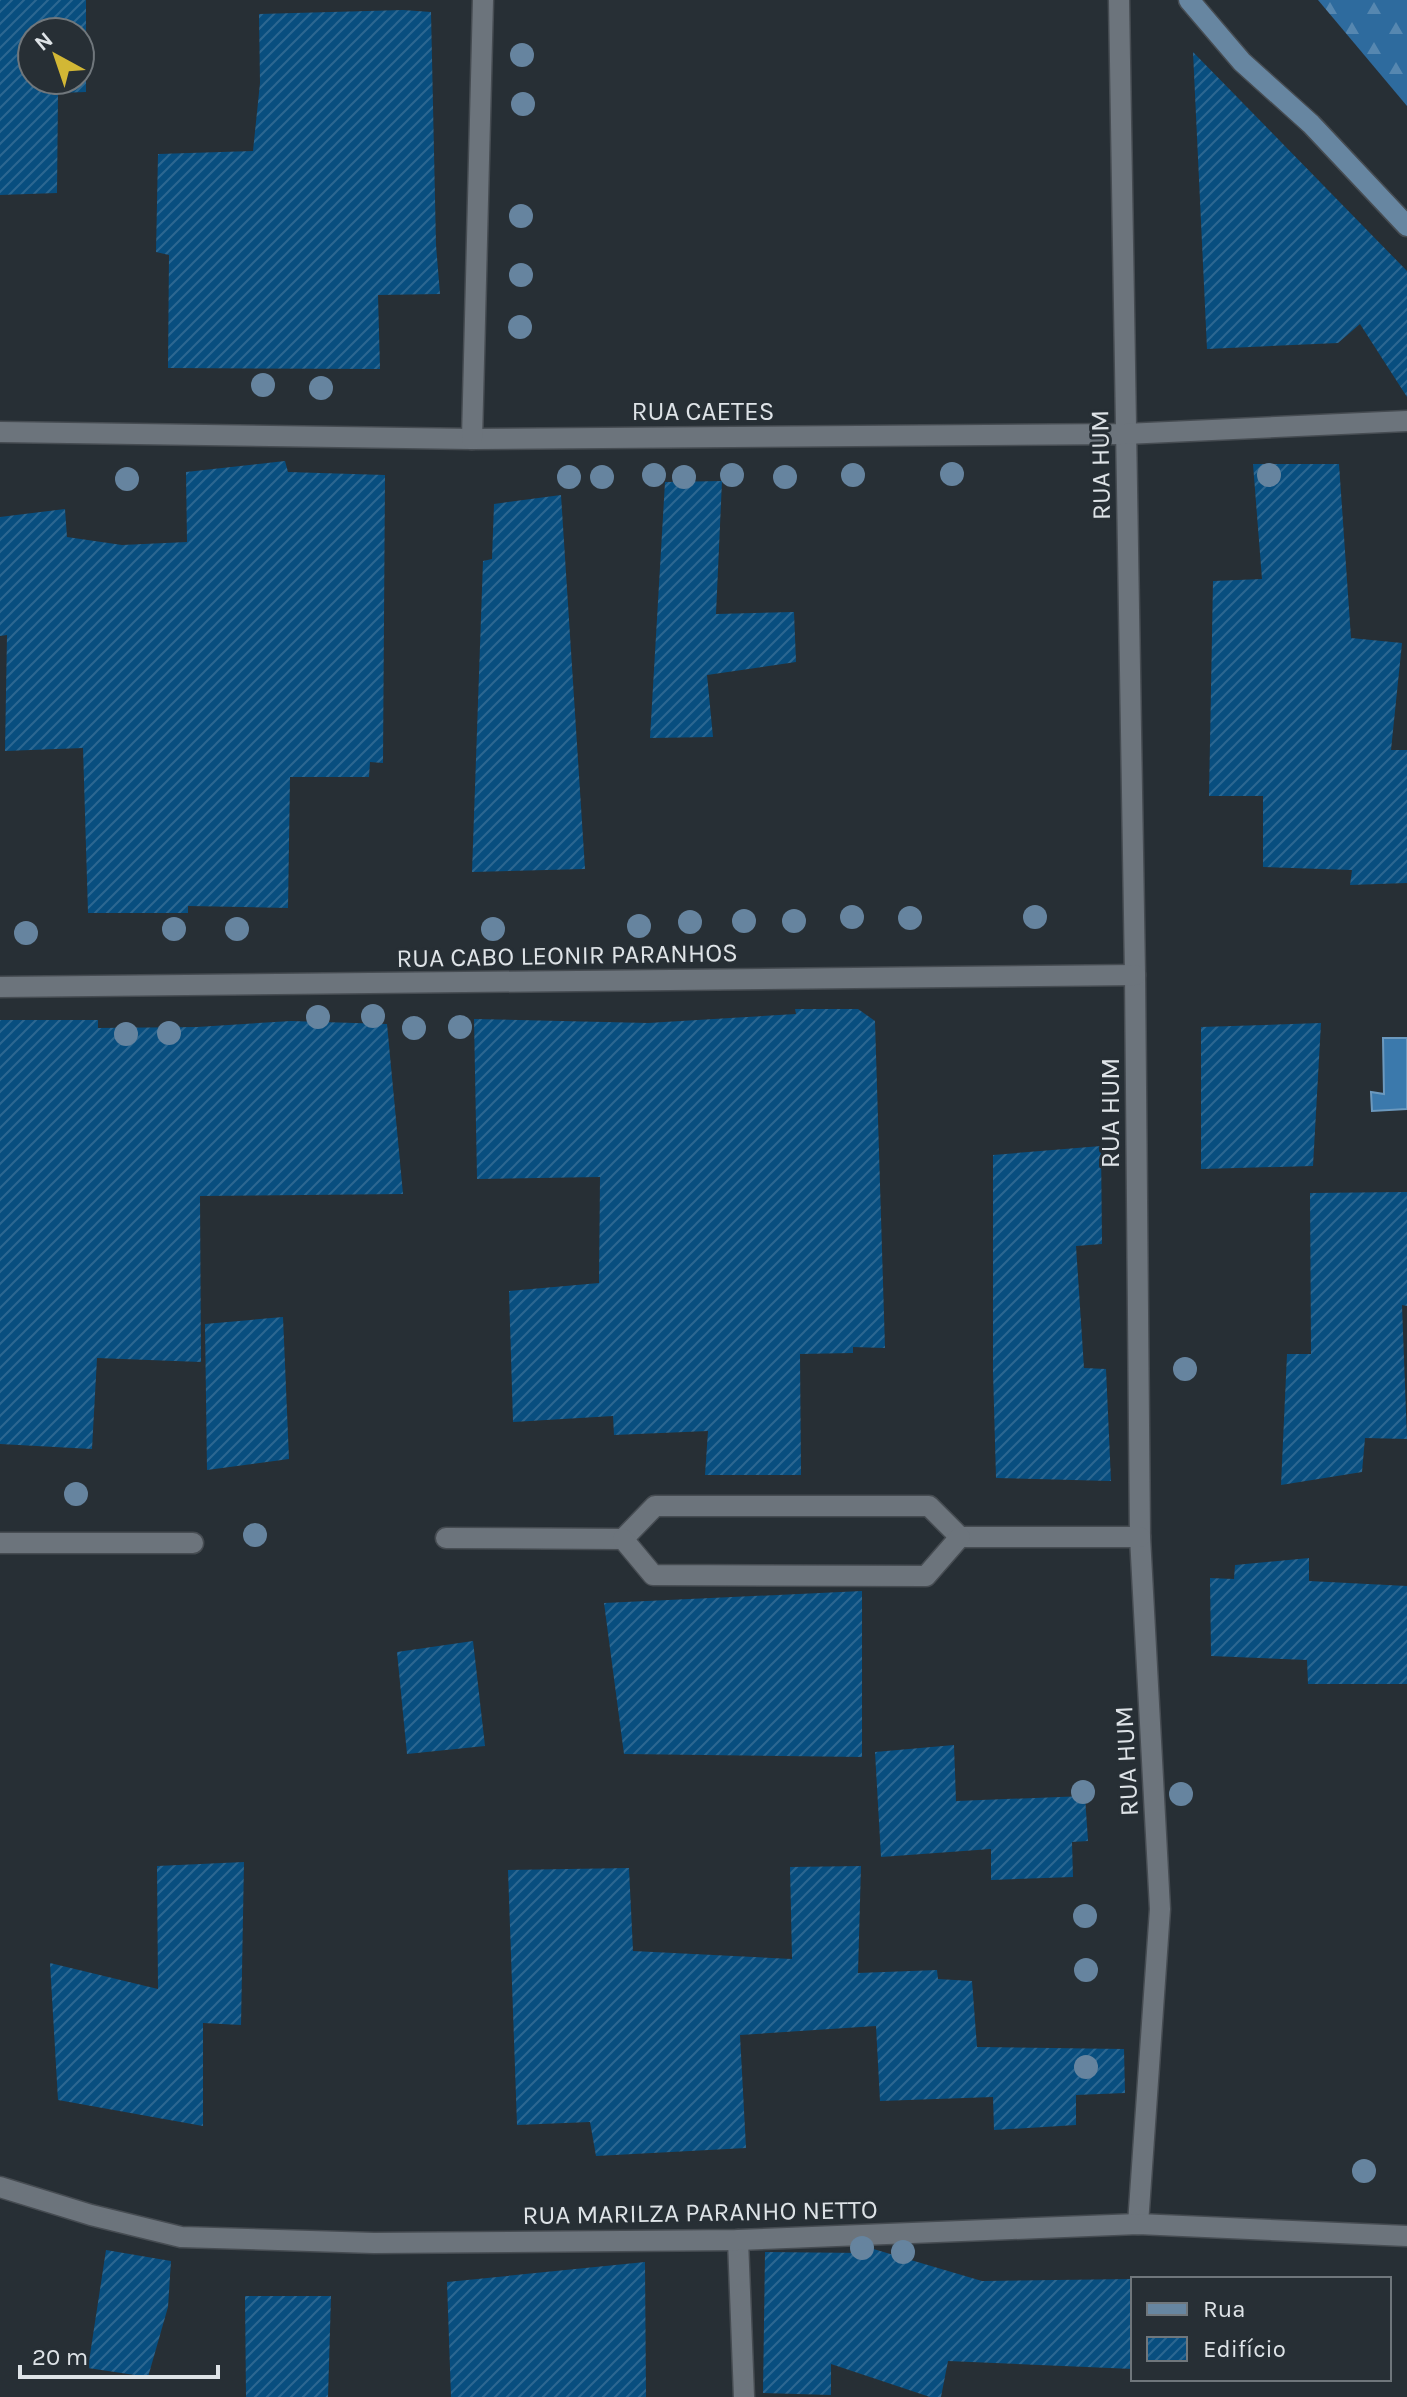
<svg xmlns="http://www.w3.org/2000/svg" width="1407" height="2397" viewBox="0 0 1407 2397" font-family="Karla,sans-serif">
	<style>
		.forest { fill: url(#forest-firs) }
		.water { fill: #3b79ac; stroke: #6c99be; stroke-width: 2 }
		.building { fill: url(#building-hatch); fill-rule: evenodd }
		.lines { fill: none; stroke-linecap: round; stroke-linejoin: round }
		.lane-casing { stroke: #464c52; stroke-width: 23 }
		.street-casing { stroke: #464c52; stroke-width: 23 }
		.secondary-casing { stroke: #464c52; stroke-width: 23 }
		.lane { stroke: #6c747c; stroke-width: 20 }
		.street { stroke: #6c747c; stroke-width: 20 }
		.secondary { stroke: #6786a1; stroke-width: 20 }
		.tree { fill: #66849f }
		.labels { text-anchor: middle; stroke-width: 6; stroke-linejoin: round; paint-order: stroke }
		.street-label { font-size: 26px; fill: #dee3e7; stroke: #272f35 }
	</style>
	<defs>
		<pattern id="forest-firs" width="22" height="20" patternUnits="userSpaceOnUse" patternTransform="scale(2)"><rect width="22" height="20" fill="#2e6b9e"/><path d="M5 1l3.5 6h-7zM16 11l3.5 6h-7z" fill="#5687b0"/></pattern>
		<pattern id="building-hatch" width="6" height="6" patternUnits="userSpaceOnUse" patternTransform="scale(2)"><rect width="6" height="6" fill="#084e7f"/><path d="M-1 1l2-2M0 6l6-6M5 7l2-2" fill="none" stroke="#2c6791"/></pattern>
	</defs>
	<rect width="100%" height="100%" fill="#272f35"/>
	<polygon class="forest" points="1318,0 1407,0 1407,106"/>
	<polygon class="water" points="1383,1038 1407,1038 1407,1109 1372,1111 1371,1092 1384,1094"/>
	<g class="building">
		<path d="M0,0H86V92L58,93L57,193L0,195ZM32,32H80V80H32Z"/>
		<polygon points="403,10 431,12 436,245 440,294 378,295 380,369 168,368 169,255 156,252 158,154 253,151 260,83 259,14"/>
		<polygon points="1193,52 1407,271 1407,397 1360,324 1338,343 1207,349"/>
		<polygon points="285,461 288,472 385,475 383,763 370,762 369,777 290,777 288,908 188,906 188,913 88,913 83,748 5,751 7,635 0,636 0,517 65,509 67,537 122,545 187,542 186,472"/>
		<polygon points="1253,464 1339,464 1351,638 1402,643 1391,750 1407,750 1407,883 1350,885 1352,870 1263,867 1263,796 1209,796 1213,581 1262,579"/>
		<polygon points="722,481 716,614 794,612 796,662 707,675 713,737 650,738 665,482"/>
		<polygon points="561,495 585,869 472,872 483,561 492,559 494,504"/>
		<polygon points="795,1009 858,1009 875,1021 885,1348 853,1347 853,1353 800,1354 801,1475 705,1475 708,1431 614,1435 613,1416 513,1422 509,1291 599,1283 600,1177 477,1179 474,1019 648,1023 796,1014"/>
		<polygon points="0,1020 98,1020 98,1028 197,1027 291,1021 387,1024 403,1194 200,1196 201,1362 97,1358 92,1449 0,1444"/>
		<polygon points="1321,1023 1313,1166 1201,1169 1201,1027"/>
		<polygon points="1101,1146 1102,1244 1076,1246 1084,1368 1106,1369 1111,1481 996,1478 993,1372 993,1155"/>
		<polygon points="1407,1192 1407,1306 1402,1305 1407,1439 1365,1438 1362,1472 1281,1485 1287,1354 1311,1354 1310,1193"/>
		<polygon points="283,1317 289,1459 207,1470 205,1324"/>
		<polygon points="1309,1558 1309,1581 1407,1586 1407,1684 1308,1684 1307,1660 1211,1656 1210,1578 1234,1579 1235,1565"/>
		<polygon points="862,1591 862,1757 624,1754 604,1603"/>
		<polygon points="473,1641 485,1746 407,1754 397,1652"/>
		<polygon points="954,1745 956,1801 1085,1796 1088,1841 1072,1842 1073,1877 991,1880 991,1849 881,1857 875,1752"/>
		<polygon points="244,1862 241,2025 203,2023 203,2126 58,2100 50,1963 158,1989 157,1866"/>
		<polygon points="861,1866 858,1973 937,1970 938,1979 972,1981 977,2047 1124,2049 1125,2093 1076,2095 1076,2125 994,2130 993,2097 880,2101 876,2026 740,2035 746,2148 596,2156 590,2122 517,2125 508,1870 629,1868 633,1951 792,1959 790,1867"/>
		<polygon points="864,2248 870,2248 982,2281 1133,2279 1133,2369 948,2361 941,2397 930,2397 831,2364 831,2395 763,2393 765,2252 863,2253"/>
		<polygon points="106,2250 171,2261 168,2307 148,2377 88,2368"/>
		<polygon points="645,2262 646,2397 451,2397 447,2282"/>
		<polygon points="245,2296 331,2296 328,2397 246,2397"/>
	</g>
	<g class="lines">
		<g class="lane-casing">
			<polyline id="lane" points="738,2240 744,2397"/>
		</g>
		<g class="street-casing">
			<g id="street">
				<polyline points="1119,0 1135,975 1140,1537 1160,1909 1138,2224"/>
				<polyline points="0,432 472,439 1125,434 1407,421"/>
				<polyline points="472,439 483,0"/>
				<polyline points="0,987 1135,975"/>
				<polyline points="446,1538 623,1539 655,1506 929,1506 960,1537 1140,1537"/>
				<polyline points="623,1539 653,1575 926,1576 960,1537"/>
				<polyline points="0,1543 193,1543"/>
				<polyline points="0,2187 91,2215 181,2237 374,2243 738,2240 1138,2224 1407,2236"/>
			</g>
		</g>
		<g class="secondary-casing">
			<polyline id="secondary" points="1189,0 1242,62 1311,124 1407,226"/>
		</g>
		<use href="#lane" class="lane"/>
		<use href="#street" class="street"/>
		<use href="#secondary" class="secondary"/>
	</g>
	<g class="tree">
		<circle cx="522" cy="55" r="12"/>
		<circle cx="523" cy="104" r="12"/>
		<circle cx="521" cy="216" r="12"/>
		<circle cx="521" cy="275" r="12"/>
		<circle cx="520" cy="327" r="12"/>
		<circle cx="263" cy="385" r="12"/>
		<circle cx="321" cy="388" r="12"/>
		<circle cx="952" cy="474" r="12"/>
		<circle cx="654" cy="475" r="12"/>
		<circle cx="732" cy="475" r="12"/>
		<circle cx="853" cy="475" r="12"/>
		<circle cx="1269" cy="475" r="12"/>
		<circle cx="569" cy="477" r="12"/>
		<circle cx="602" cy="477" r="12"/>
		<circle cx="684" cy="477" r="12"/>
		<circle cx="785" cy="477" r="12"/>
		<circle cx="127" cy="479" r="12"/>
		<circle cx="852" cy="917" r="12"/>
		<circle cx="1035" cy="917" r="12"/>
		<circle cx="910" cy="918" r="12"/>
		<circle cx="744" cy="921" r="12"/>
		<circle cx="794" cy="921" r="12"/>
		<circle cx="690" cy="922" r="12"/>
		<circle cx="639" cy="926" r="12"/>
		<circle cx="174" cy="929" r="12"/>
		<circle cx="237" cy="929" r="12"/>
		<circle cx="493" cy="929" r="12"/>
		<circle cx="26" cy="933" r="12"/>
		<circle cx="373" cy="1016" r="12"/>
		<circle cx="318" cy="1017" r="12"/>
		<circle cx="460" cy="1027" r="12"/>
		<circle cx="414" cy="1028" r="12"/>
		<circle cx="169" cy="1033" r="12"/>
		<circle cx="126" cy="1034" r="12"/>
		<circle cx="1185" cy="1369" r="12"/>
		<circle cx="76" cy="1494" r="12"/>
		<circle cx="255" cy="1535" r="12"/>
		<circle cx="1083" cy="1792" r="12"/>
		<circle cx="1181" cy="1794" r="12"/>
		<circle cx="1085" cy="1916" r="12"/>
		<circle cx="1086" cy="1970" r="12"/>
		<circle cx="1086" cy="2067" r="12"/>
		<circle cx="1364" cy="2171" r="12"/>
		<circle cx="862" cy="2248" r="12"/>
		<circle cx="903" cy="2252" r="12"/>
	</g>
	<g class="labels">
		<g class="street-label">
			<text x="703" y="420">RUA CAETES</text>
			<text transform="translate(1100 465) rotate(-91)" y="9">RUA HUM</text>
			<text transform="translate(567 955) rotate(-1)" y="9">RUA CABO LEONIR PARANHOS</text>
			<text transform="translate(1110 1113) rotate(-90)" y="9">RUA HUM</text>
			<text transform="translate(1126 1761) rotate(-93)" y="9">RUA HUM</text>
			<text transform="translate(700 2212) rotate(-1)" y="9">RUA MARILZA PARANHO NETTO</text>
		</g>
	</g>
	<rect x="1131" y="2277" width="260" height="104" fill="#272f35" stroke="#70777c" stroke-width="2"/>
	<rect x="1147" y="2303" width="40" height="12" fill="#6786a1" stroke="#70777c" stroke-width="2"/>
	<text x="1203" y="2317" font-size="24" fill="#dee3e7">Rua</text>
	<rect x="1147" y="2337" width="40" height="24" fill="url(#building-hatch)" stroke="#70777c" stroke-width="2"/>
	<text x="1203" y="2357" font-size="24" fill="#dee3e7">Edifício</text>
	<g transform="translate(56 56) rotate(320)"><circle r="38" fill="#272f35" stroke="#70777c" stroke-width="2"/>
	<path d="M0-6L14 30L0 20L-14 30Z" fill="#d2b735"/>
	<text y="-12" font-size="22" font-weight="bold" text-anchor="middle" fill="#dee3e7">N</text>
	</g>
	<path d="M20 2365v12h198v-12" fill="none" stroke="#dee3e7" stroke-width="4"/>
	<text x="32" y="2365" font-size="24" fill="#dee3e7" stroke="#272f35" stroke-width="6" paint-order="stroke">20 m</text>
</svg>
